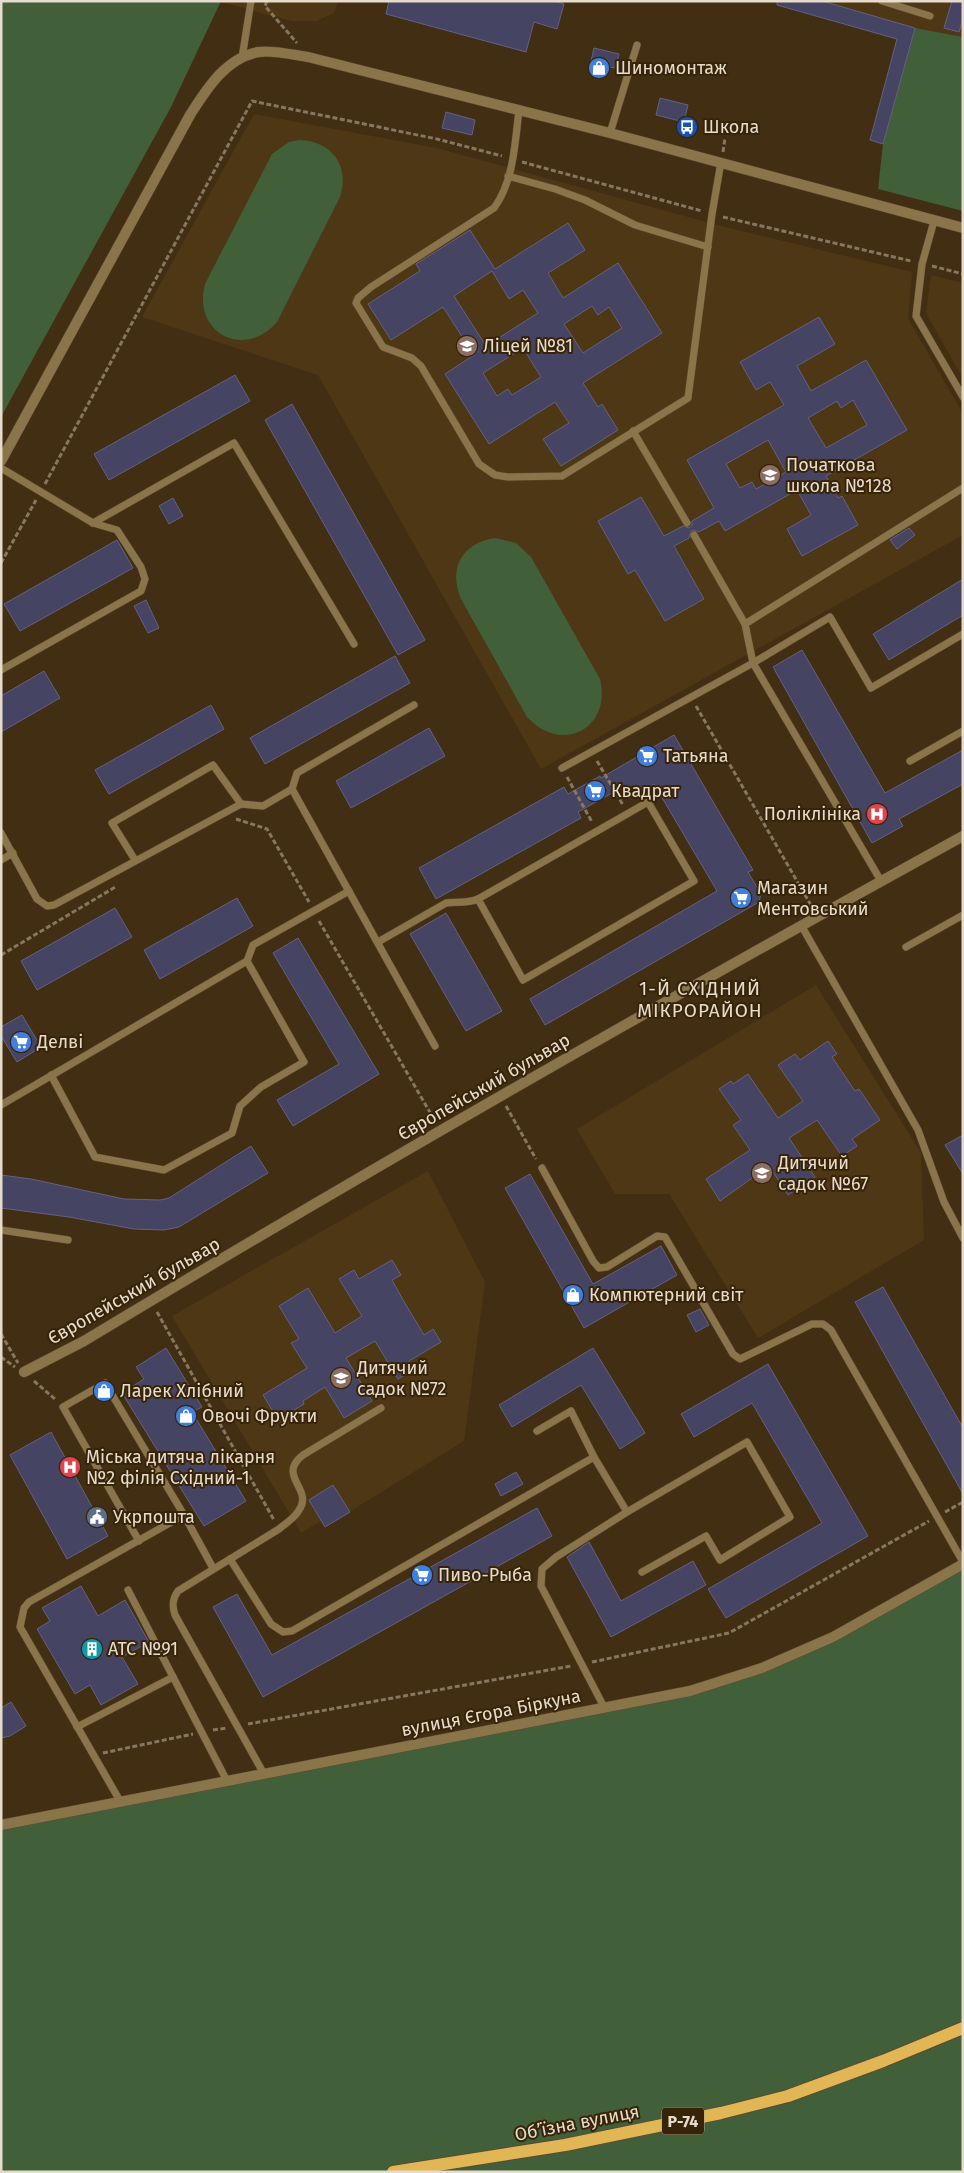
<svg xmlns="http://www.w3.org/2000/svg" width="964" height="2173" viewBox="0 0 964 2173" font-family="'Fira Sans',sans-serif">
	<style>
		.built { fill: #4e3714 }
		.green { fill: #416039 }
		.building { fill: #454462; stroke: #626282; fill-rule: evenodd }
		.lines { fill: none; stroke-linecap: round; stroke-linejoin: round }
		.service-casing { stroke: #5c4a31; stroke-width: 8 }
		.pedestrian-casing { stroke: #5c4a31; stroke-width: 11 }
		.tertiary-casing { stroke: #5c4a31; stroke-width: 11 }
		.primary-casing { stroke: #5c4a31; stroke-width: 14 }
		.path { stroke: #877761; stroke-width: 3; stroke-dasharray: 5 2.5; stroke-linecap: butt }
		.service { stroke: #8a754a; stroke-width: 7 }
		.pedestrian { stroke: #8a754a; stroke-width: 10 }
		.tertiary { stroke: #8a754a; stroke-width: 10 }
		.primary { stroke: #e1b756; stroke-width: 12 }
		.labels { text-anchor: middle; stroke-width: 4; stroke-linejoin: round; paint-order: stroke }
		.shield { fill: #372408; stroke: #b2a491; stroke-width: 1 }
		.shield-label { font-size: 16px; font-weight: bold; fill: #e7dbcc }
		.poi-label { font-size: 18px; fill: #e7dbcc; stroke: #372408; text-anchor: start }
		.street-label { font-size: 18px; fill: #e7dbcc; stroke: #372408 }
		.neighbourhood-label { font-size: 19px; letter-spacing: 1px; fill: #e7dbcc; stroke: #372408 }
	</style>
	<rect width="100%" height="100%" fill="#412e13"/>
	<g class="built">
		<polygon points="335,1 338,2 334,13 317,21 291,21 221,2"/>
		<polygon points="822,1 963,1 963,37 915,28"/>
		<polygon points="254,114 437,148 721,226 912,272 908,318 963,414 963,535 541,769 318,375 142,317"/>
		<polygon points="931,275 963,283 963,379 926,313"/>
		<polygon points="816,985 921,1153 924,1240 758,1338 669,1194 615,1194 577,1129"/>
		<polygon points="428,1171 485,1282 464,1441 325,1527 321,1521 301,1533 172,1316"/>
	</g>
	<g class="green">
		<polygon points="1,1 221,1 171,107 1,417"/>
		<polygon points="915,28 963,37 963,211 878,189 883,144"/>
		<path d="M299,140C332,141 350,166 340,197L277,322C244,360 192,333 205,284L272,154L289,142Z"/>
		<path d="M495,538L516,543L531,557L600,679C612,728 562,755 527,717L461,599C448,568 462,543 495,538Z"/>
		<polygon points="963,1564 963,2172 1,2172 1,1825 690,1691 833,1637"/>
	</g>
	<g class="building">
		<polygon points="389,1 555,1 564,4 557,29 534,22 526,52 386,14"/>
		<polygon points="777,1 822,1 915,28 883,144 870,140 897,39 777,5"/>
		<polygon points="952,1 963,1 963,19 959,32 944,28"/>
		<polygon points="594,48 619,54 616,68 609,67 607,75 589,70"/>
		<polygon points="660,98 688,105 684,122 656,115"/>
		<polygon points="446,112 475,120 472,135 442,128"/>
		<path d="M568,223L585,250L548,273L563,298L618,263L662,333L583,383L598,407L602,404L618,430L561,466L543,439L569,423L555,402L489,444L445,374L474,355L443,307L391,340L368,304L420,271L416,264L470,230L495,269ZM492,271L509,299L523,290L538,313L486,346L454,296ZM592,306L598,315L609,307L622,328L583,353L564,324ZM523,348L541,377L512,395L508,389L497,396L483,373Z"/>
		<path d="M819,317L835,344L797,366L811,391L866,360L907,430L826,476L838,498L842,496L858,525L802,556L787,529L811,515L797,490L725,531L719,521L699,532L694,530L691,531L689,538L674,546L704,599L665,621L635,570L628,574L598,521L641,497L664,536L683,526L689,528L692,525V521L714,508L687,460L784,405L770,382L756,390L740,362ZM853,400L867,425L826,448L808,418L837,401L841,408ZM768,440L786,472L756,489L752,482L740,488L726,464Z"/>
		<polygon points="235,375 250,401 109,480 94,454"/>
		<polygon points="292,404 425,640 398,655 265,420"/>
		<polygon points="173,498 183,516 169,524 159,506"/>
		<polygon points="909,528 915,535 897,549 890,540"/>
		<polygon points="117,540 133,568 20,631 4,604"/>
		<polygon points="963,579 963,615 889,660 873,634"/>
		<polygon points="146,600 159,628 148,633 134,606"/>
		<polygon points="802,650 885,793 963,750 963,784 899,819 903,826 872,843 773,667"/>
		<polygon points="395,656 410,683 265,764 250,738"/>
		<polygon points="44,671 60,698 1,732 1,696"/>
		<polygon points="211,705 224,729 109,794 95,770"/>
		<polygon points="429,728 445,756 351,808 336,781"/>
		<polygon points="674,735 753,870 748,872 761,894 759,902 545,1025 530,999 717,891 654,784 629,798 623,787 578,812 581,818 436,899 419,868 564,787 568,794 600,776 601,778"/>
		<polygon points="237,898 253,926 160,979 144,950"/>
		<polygon points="115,908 132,937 37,990 21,961"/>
		<polygon points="446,913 502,1011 466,1031 410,934"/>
		<polygon points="298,938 379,1074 293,1126 277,1100 339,1064 273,953"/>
		<polygon points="22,1015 41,1047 17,1062 1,1036 1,1027"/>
		<polygon points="828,1041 837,1054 832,1057 855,1091 859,1089 880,1120 852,1139 857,1146 842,1156 817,1120 789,1138 815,1177 788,1195 769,1166 720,1201 706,1179 750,1150 733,1125 741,1120 719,1089 731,1081 733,1084 748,1074 778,1118 803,1101 778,1065 795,1054 800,1060"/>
		<polygon points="963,1135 963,1174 945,1145"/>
		<polygon points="251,1146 268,1173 179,1227 164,1230 134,1229 69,1217 1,1208 1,1175 31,1179 124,1199 160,1200 169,1198"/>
		<polygon points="530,1174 593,1284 661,1246 677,1275 584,1328 505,1188"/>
		<polygon points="392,1260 401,1275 392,1280 403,1300 424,1335 433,1329 441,1342 409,1361 414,1369 398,1379 375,1341 346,1358 372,1401 344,1418 325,1387 303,1401 304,1404 278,1420 263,1395 307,1368 291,1343 299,1339 279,1306 308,1288 335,1333 362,1316 339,1279 354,1270 359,1279"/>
		<polygon points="883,1287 963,1428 963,1494 855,1302"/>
		<polygon points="700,1309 709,1325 696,1332 687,1315"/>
		<polygon points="166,1348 202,1407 192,1412 246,1501 204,1526 122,1393 144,1379 136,1367"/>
		<polygon points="593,1348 645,1433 620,1449 581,1385 512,1427 499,1405"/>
		<polygon points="768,1364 868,1536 726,1618 708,1589 822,1523 752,1403 694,1437 681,1414"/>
		<polygon points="51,1432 108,1536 67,1559 10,1455"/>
		<polygon points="516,1472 523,1484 501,1496 495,1484"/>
		<polygon points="333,1485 350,1512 325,1527 309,1500"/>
		<polygon points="537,1508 552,1536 263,1697 213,1607 237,1594 272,1655"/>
		<polygon points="589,1542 621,1601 693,1561 706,1585 611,1637 567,1557"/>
		<polygon points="81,1586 98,1616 125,1600 149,1642 122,1657 138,1684 101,1705 90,1685 75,1694 37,1629 50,1621 42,1608"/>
		<polygon points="11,1702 26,1726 10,1736 1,1738 1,1708"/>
	</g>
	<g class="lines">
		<g class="service-casing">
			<g id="service">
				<polyline points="882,1 930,16"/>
				<polyline points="242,58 251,1"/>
				<path d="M519,110C515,142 514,181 494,208L371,287L358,298L356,303L383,347L412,358L421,366L479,464L495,475L508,477L562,476L688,398L712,214L721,162"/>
				<polyline points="610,133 637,45"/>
				<polyline points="508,176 555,189 585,200 635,225 708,247"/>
				<polyline points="934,221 922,264 916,316 963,397"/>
				<polyline points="633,431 687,523"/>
				<polyline points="1,468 93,523 117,530 141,567 145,579 141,591 1,670"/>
				<polyline points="93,523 234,443 354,644"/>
				<polyline points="694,535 745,624 963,488"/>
				<polyline points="745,624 753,663 881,881"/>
				<polyline points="414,705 297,773 292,789 435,1046"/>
				<polyline points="910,761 963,731"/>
				<polyline points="562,768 753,663 830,617 871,688 963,634"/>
				<polygon points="648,802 694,881 523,980 478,899"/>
				<polyline points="1,833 37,899 47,906 54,905 241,804 263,806 292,789"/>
				<polyline points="1,860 13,853"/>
				<polyline points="135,860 112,823 213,765 241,804"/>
				<polyline points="801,925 918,1130 944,1202 963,1238"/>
				<path d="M378,942L446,903C458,901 467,904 478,899"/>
				<polyline points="906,947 963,915"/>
				<polyline points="247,961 253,945 349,891"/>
				<polyline points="1,1105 247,961 304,1062 261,1087 240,1106 232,1133 164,1170 95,1157 51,1075"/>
				<polyline points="542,1168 593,1261 599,1268 607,1267 657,1236 665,1237 733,1354 740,1359 812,1324 823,1324 831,1330 963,1562"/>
				<polyline points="1,1230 68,1240"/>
				<polyline points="594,1457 627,1512"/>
				<polyline points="139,1541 63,1407 105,1383 184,1515"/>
				<polyline points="230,1559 271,1624 283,1632 292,1631 594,1457 571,1411 537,1431"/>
				<polyline points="128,1590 227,1781"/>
				<polyline points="604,1707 541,1586 542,1569 556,1557 627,1512 747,1442 790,1517 720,1560 706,1536 642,1572"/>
				<polyline points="77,1727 173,1677"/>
				<path d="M264,1774L175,1615C172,1606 172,1599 178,1591L279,1529C286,1523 295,1518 299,1510C314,1489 276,1476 303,1455L381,1408"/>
				<polyline points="120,1801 20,1627 24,1608 29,1602 184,1515 213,1568"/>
			</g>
		</g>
		<g class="pedestrian-casing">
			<path id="pedestrian" d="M24,1372L84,1341C373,1167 667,999 963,836"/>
		</g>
		<g class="tertiary-casing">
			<g id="tertiary">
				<path d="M1,461L190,115C206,90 226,57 259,52C274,50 293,55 308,57L610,133L963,228"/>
				<polyline points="1,1825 690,1691 762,1668 833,1637 963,1564"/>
			</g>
		</g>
		<g class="primary-casing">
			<polyline id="primary" points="393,2172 565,2145 721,2113 788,2096 883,2061 963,2028"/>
		</g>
		<g class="path">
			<polyline points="267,1 265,6 297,43"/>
			<polyline points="723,152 725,138"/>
			<polyline points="522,162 702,211"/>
			<polyline points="723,217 911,261"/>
			<polyline points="932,266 963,274"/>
			<polyline points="45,484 252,101 437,139 502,156"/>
			<polyline points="1,563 36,500"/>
			<polyline points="696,706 812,907"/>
			<polyline points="597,761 623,805"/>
			<polyline points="567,777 592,822"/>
			<polyline points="236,819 267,829 309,902"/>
			<polyline points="319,921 435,1121"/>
			<polyline points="1,955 117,886"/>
			<polyline points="506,1106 536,1159"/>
			<polyline points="157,1312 274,1520"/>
			<polyline points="1,1334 18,1363"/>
			<polyline points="1,1357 15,1367"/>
			<polyline points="34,1381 56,1400"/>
			<polyline points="945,1512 963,1502"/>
			<polyline points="592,1662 729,1633 929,1521"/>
			<polyline points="248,1724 571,1666"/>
			<polyline points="213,1730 227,1728"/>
			<polyline points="103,1753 193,1734"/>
		</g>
		<use href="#service" class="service"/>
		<use href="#pedestrian" class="pedestrian"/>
		<use href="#tertiary" class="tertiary"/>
		<use href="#primary" class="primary"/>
	</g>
	<defs>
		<g id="shop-disc" transform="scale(1.125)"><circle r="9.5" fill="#3f7fe0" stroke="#372408"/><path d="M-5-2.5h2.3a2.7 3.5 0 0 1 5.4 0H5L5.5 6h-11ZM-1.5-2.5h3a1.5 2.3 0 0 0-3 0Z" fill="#fff"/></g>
		<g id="bus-disc" transform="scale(1.125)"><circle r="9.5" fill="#1a4fb4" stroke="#372408"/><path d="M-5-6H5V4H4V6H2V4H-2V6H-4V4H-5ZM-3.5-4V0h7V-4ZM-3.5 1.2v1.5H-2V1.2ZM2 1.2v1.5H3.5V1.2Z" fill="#fff"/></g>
		<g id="school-disc" transform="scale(1.125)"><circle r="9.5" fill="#8d6e63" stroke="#372408"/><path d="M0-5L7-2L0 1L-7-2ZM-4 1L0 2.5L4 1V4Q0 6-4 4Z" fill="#fff"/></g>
		<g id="supermarket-disc" transform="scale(1.125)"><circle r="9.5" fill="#3f7fe0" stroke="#372408"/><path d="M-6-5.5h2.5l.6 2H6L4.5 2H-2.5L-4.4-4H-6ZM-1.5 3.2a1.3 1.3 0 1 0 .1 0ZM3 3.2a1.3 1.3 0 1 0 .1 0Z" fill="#fff"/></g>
		<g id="hospital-disc" transform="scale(1.125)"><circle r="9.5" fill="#e0444e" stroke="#372408"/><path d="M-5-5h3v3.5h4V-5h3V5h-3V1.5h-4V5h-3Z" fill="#fff"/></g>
		<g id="civic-disc" transform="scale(1.125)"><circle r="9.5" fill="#5c6f8a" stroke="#372408"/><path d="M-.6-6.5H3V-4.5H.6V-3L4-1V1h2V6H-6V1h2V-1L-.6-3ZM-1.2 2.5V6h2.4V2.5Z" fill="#fff"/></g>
		<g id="building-disc" transform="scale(1.125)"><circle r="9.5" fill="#0f9aa8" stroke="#372408"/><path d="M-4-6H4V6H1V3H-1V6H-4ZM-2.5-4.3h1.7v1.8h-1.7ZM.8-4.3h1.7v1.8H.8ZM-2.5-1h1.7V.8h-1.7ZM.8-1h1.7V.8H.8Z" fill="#fff"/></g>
	</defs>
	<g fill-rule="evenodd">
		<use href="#shop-disc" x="599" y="68"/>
		<use href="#bus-disc" x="687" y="127"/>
		<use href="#school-disc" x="467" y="346"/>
		<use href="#school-disc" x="770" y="475"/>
		<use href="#supermarket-disc" x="647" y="756"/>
		<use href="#supermarket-disc" x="595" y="791"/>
		<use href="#hospital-disc" x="877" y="814"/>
		<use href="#supermarket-disc" x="741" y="898"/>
		<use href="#supermarket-disc" x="21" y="1042"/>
		<use href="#school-disc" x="762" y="1173"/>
		<use href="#shop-disc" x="573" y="1295"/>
		<use href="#school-disc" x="341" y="1378"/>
		<use href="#shop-disc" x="104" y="1391"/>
		<use href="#shop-disc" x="186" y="1416"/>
		<use href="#hospital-disc" x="70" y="1467"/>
		<use href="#civic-disc" x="97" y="1517"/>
		<use href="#supermarket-disc" x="422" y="1575"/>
		<use href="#building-disc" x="92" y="1649"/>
	</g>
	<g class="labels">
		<rect class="shield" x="662" y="2107.5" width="42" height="27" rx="4"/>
		<g class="shield-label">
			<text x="683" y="2127">Р-74</text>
		</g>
		<g class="poi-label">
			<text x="615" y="74">Шиномонтаж</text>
			<text x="703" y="133">Школа</text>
			<text x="483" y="352">Ліцей №81</text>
			<text x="786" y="471">Початкова<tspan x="786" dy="21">школа №128</tspan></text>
			<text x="663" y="762">Татьяна</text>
			<text x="611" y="797">Квадрат</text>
			<text x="861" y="820" text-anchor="end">Поліклініка</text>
			<text x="757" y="894">Магазин<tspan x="757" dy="21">Ментовський</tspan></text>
			<text x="37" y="1048">Делві</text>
			<text x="778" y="1169">Дитячий<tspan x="778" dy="21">садок №67</tspan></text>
			<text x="589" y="1301">Компютерний світ</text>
			<text x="357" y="1374">Дитячий<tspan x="357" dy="21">садок №72</tspan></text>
			<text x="120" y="1397">Ларек Хлібний</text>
			<text x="202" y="1422">Овочі Фрукти</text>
			<text x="86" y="1463">Міська дитяча лікарня<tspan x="86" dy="21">№2 філія Східний-1</tspan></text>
			<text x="113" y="1523">Укрпошта</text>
			<text x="438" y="1581">Пиво-Рыба</text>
			<text x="108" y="1655">АТС №91</text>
		</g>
		<g class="street-label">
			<text transform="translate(484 1087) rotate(-30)" y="6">Європейський бульвар</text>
			<text transform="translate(134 1291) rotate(-30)" y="6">Європейський бульвар</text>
			<text transform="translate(491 1713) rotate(-11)" y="6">вулиця Єгора Біркуна</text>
			<text transform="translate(577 2123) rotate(-11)" y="6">Обʼїзна вулиця</text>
		</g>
		<g class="neighbourhood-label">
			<text x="700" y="995">1-Й СХІДНИЙ<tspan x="700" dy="22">МІКРОРАЙОН</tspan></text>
		</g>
	</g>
	<rect width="964" height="2173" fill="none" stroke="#e7dbcc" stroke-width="5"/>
</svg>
